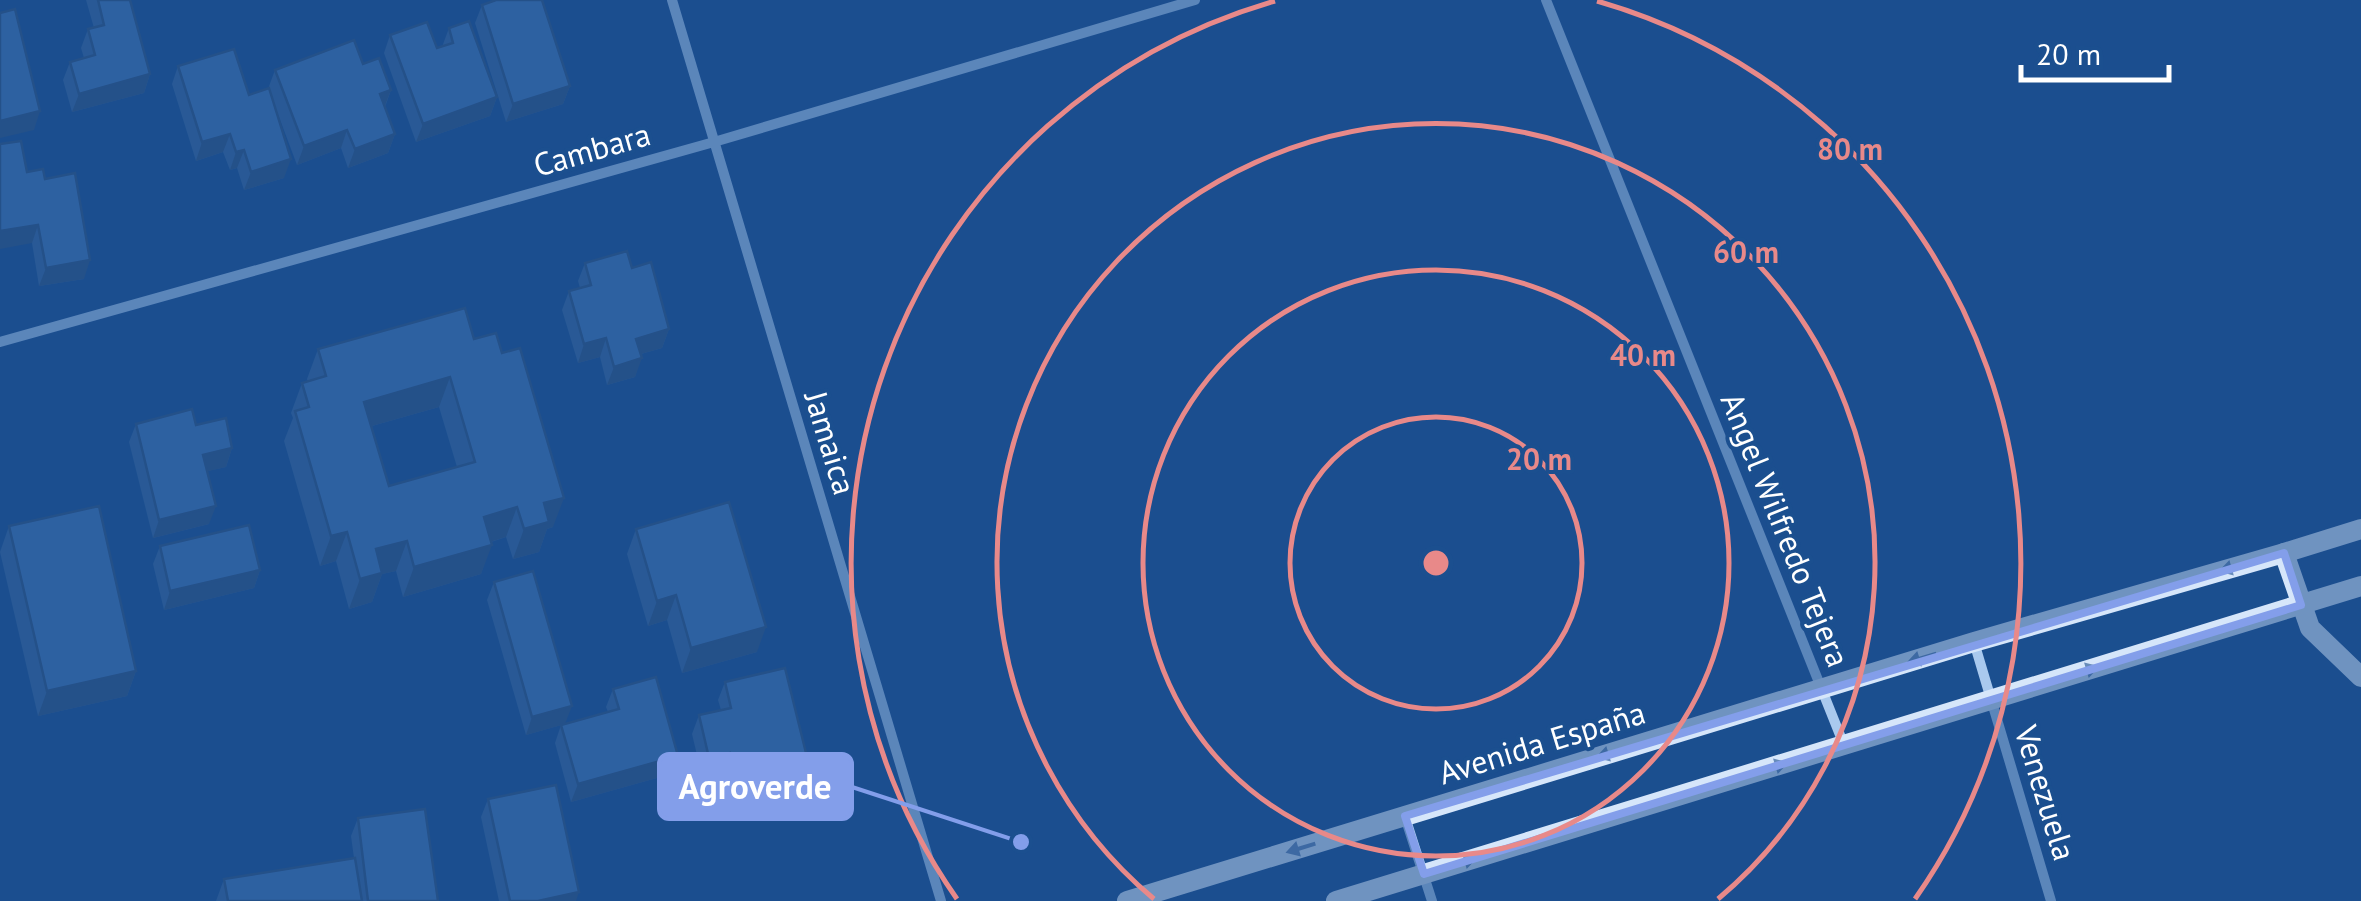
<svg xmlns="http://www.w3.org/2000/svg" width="2361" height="901" viewBox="0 0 2361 901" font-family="'PT Sans',sans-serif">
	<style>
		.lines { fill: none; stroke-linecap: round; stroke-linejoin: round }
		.street { stroke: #a9c9ee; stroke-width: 10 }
		.secondary { stroke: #d6e6fa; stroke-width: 20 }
		.wall { fill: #3a679d; fill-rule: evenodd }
		.shaded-wall { fill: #305480 }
		.building { fill: #4478b7; stroke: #305480; stroke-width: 2.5; fill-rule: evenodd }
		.oneway { fill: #668bba }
		.marked { fill: none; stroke: #839eea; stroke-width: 8; stroke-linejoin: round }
		.ring { fill: none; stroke: #e88989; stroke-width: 5 }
		.labels { text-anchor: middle; stroke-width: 8; stroke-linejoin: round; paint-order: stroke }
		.street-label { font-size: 32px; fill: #fff; stroke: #1b4f8f }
		.centre { fill: #e88989; stroke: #1b4f8f; stroke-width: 5 }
		.ring-label { font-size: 30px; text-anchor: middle; font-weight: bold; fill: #e88989; stroke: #1b4f8f; stroke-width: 8; stroke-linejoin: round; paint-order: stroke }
		.leader { fill: none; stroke: #839eea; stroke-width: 4 }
		.callout-dot { fill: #839eea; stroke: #1b4f8f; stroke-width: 4 }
		.callout { fill: #839eea; stroke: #839eea; stroke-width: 4 }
		.callout-label { font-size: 35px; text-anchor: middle; font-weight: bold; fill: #fff }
	</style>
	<rect width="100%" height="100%" fill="#1b4f8f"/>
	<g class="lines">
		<g class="street">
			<polyline points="672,0 941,901"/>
			<polyline points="1546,0 1844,745"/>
			<polyline points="0,342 714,142 1195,0"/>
			<polyline points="1974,642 2051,901"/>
			<polyline points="1405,817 1432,901"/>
		</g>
		<g class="secondary">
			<polyline points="2284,553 2310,628 2361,677"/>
			<polyline points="1127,901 1974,642 2284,553 2361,529"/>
			<polyline points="1336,901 2361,586"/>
		</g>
	</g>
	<g class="wall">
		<polygon points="86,0 130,0 150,74 144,93 72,112 63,80 70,62 84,58 81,48 88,29 94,28"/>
		<polygon points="482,5 570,86 563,104 506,122 475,23"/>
		<polygon points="449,28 497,97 490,116 416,142 384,53 390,35 437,48 442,47"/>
		<polygon points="363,64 391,90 385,107 395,134 388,153 348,168 341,148 297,165 273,101 284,178 244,190 237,168 230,170 223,152 196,161 172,84 178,66 249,95 268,89 275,70"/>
		<polygon points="27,172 45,179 84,279 39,286 32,243"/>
		<polygon points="585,263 632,268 669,329 662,348 641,354 635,377 607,385 600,357 578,363 562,310 569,291 580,288 578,281"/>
		<path d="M474,339L553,527L547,529L539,552L513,559L506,537L491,542L481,574L403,597L396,571L382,574L372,602L349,609L336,561L320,566L284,441L293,418L291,413L302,383L308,382L307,379L318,349ZM439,407L457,467L389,486L372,426Z"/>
		<polygon points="136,424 196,425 232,448 226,467 207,471 209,524 153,538 129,442"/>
		<polygon points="9,526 136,671 127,696 38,716 0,552"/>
		<polygon points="636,529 757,652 682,673 667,620 648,626 627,554"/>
		<polygon points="160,546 260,570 254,588 164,610 153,564"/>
		<polygon points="494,582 565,724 608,712 606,707 613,689 678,756 671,774 571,802 555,743 561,725 526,735 487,600"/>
		<polygon points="725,682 799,771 727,789 723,772 702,776 692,734 699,715 721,710 718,700"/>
		<polygon points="488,799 576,901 499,901 481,817"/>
		<polygon points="358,818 438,901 216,901 224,879 354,858 351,836"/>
	</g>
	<g class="shaded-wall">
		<polygon points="150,74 144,93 72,112 79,94"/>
		<polygon points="570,86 563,104 506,122 513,104"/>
		<polygon points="391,90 384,108 380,94"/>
		<polygon points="497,97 490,116 416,142 423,124"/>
		<polygon points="40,111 34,130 0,138 0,121"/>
		<polygon points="347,130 341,148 297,165 304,146"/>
		<polygon points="230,134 223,152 196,161 202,142"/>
		<polygon points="395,134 388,153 348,168 355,149"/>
		<polygon points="244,150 237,168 230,170 236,152"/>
		<polygon points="291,159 284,178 244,190 251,172"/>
		<polygon points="38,225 32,243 0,249 0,231"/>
		<polygon points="90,260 84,279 39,286 46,268"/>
		<polygon points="669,329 662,348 630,357 636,339"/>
		<polygon points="606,338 600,357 578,363 584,344"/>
		<polygon points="642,358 635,377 607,385 614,367"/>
		<polygon points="450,377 439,407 354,431 364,402"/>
		<polygon points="232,448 226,467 196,474 203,455"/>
		<polygon points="564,498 553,527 547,529 539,552 513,559 524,529 544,503"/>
		<polygon points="216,506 209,524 153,538 159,520"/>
		<polygon points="517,507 506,537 473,547 484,517"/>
		<polygon points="347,532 336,561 320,566 331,536"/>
		<polygon points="407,541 396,571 382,574 372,602 349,609 360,579 376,549"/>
		<polygon points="492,545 481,574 403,597 414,567"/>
		<polygon points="260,570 254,588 164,610 170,591"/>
		<polygon points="676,595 667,620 648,626 657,601"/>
		<polygon points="766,627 757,652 682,673 691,648"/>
		<polygon points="136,671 127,696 38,716 47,691"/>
		<polygon points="572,706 565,724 526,735 532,717"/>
		<polygon points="730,753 723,772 702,776 709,758"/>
		<polygon points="806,753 799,771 727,789 734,770"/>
		<polygon points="678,756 671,774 571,802 578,784"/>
		<polygon points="579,892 576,901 538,901"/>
	</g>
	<g class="building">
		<polygon points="98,0 130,0 150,74 79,94 70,62 95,55 88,29 104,25"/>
		<polygon points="496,0 542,0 570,86 513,104 482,5"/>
		<polygon points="15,9 40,111 0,121 0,13"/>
		<polygon points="469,21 497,97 423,124 390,35 427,22 437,48 453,43 449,28"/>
		<polygon points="354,40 363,64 379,58 391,90 380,94 395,134 355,149 347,130 304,146 275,70"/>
		<polygon points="234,49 249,95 269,88 291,159 251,172 244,150 236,152 230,134 202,142 178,66"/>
		<polygon points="21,141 27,172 43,169 45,179 75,173 90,260 46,268 38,225 0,231 0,144"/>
		<polygon points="627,251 632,268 651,262 669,329 636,339 642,358 614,367 606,338 584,344 569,291 591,285 585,263"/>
		<path d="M465,308L474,339L496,333L502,353L520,348L564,498L544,503L549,522L524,529L517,507L484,517L492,545L414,567L407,541L376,549L382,573L360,579L347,532L331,536L295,411L309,407L302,383L326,376L318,349ZM450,377L475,462L389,486L364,402Z"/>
		<polygon points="192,409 196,425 226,418 232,448 203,455 216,506 159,520 136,424"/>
		<polygon points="729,502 766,627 691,648 676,595 657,601 636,529"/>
		<polygon points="99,506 136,671 47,691 9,526"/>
		<polygon points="249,525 260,570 170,591 160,546"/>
		<polygon points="533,571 572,706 532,717 494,582"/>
		<polygon points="785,668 806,753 734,770 730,753 709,758 699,715 731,708 725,682"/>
		<polygon points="656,677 678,756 578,784 561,725 619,709 613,689"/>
		<polygon points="556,785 579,892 538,901 510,901 488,799"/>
		<polygon points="425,809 438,901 368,901 358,818"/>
		<polygon points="355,858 362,901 228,901 224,879"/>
	</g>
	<defs><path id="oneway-solid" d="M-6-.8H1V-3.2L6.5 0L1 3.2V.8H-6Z" transform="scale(2.5)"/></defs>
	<g class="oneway">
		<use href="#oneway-solid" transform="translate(2234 567) rotate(164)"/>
		<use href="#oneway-solid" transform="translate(1922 658) rotate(163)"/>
		<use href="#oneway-solid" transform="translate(2084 671) rotate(-17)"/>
		<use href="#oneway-solid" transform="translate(1611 753) rotate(163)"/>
		<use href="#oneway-solid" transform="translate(1773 767) rotate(-17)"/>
		<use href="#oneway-solid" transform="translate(1301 848) rotate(163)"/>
		<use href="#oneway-solid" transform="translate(1462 862) rotate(-17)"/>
	</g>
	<path d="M0 0H2361V901H0ZM2284,553L2301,605L1424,874L1405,816Z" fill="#1b4f8f" fill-opacity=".55" fill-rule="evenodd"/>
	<path class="marked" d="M2284,553L2301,605L1424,874L1405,816Z"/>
	<g class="ring">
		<circle cx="1436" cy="563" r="146"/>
		<circle cx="1436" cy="563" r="293"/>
		<path d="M1154 899A439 439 0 1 1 1718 899"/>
		<path d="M957 899A585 585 0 0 1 1275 1M1597 1A585 585 0 0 1 1915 899"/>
	</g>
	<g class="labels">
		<g class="street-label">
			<text transform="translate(592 150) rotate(-16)" y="11">Cambara</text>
			<text transform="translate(830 443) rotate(73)" y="11">Jamaica</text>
			<text transform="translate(1785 530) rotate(68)" y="11">Angel Wilfredo Tejera</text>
			<text transform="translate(1542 743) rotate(-17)" y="11">Avenida España</text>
			<text transform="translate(2045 793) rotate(73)" y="11">Venezuela</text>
		</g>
	</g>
	<circle cx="1436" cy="563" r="15" class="centre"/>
	<g class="ring-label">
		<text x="1850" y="160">80 m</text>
		<text x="1746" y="263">60 m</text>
		<text x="1643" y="366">40 m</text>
		<text x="1539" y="470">20 m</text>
	</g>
	<path class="leader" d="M1021 842L852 787"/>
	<circle class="callout-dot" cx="1021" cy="842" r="10"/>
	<rect class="callout" x="659" y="754" width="193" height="65" rx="10"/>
	<g class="callout-label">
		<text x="755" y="799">Agroverde</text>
	</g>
	<path d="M2021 65v15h148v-15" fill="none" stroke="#ffffff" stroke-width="5"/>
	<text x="2036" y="65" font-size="30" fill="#ffffff" stroke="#1b4f8f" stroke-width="8" paint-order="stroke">20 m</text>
</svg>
